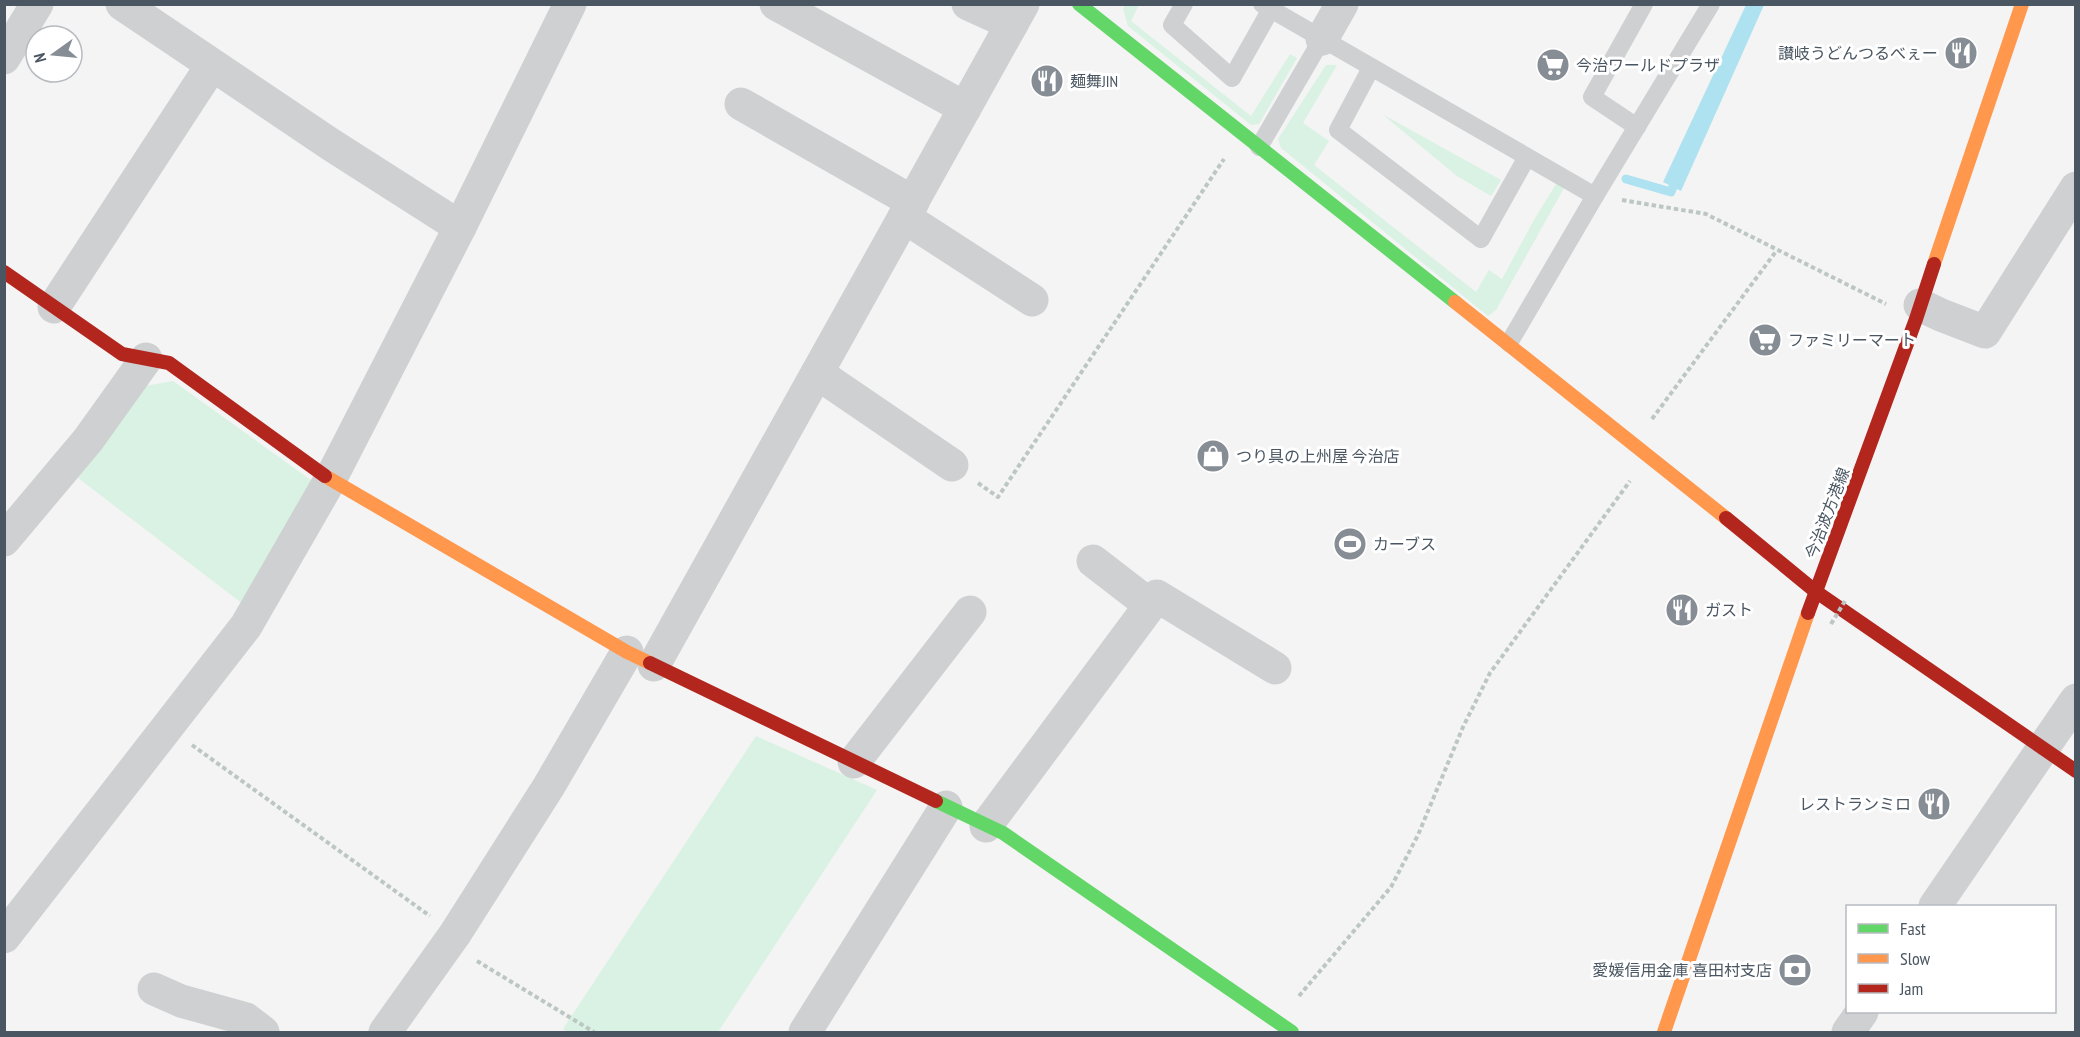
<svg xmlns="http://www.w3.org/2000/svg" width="2080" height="1037" viewBox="0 0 2080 1037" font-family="'PT Sans Narrow','Noto Sans JP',sans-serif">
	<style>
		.green { fill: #d9f2e3 }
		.water { fill: #aee2f0 }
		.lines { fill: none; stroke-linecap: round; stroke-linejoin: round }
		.stream { stroke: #aee2f0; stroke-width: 9 }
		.path { stroke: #bcc7c4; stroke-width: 4; stroke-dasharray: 4.5 3; stroke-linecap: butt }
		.lane { stroke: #ced0d2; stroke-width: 18 }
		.street { stroke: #ced0d2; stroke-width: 33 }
		.fast { stroke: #63d668; stroke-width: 14 }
		.slow { stroke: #ff974d; stroke-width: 14 }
		.jam { stroke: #b3261e; stroke-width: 14 }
		.path-bridge { stroke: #bcc7c4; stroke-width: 4; stroke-dasharray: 4.5 3; stroke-linecap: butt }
		.labels { text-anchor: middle; stroke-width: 6; stroke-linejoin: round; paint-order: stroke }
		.poi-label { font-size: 16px; fill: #4a5661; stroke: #fff; text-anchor: start }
		.street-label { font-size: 16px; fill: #4a5661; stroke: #fff }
	</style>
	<rect width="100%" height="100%" fill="#f4f4f4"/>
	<g class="green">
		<polygon points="1125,5 1139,5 1131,21 1251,116 1290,54 1297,58 1259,124 1251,125 1128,26 1123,9"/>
		<polygon points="1326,65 1337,65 1303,123 1329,141 1314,165 1476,292 1489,270 1502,279 1535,218 1558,181 1564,188 1496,310 1488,316 1281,148 1278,139"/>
		<polygon points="1382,114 1501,180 1491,196 1457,176"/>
		<polygon points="173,381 315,483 243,604 78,478 145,386"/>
		<polygon points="756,736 877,790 718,1032 567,1032 563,1029"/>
	</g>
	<polygon class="water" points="1746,5 1764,5 1681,191 1663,182"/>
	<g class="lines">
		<polyline class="stream" points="1626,179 1671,192 1677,176"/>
		<g class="path">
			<polyline points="1622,200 1706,214 1886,304"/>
			<polyline points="1652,419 1777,250"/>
			<polyline points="978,483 998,497 1224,159"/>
			<polyline points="192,745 430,916"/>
			<polyline points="477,961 594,1032"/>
			<polyline points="1299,996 1391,887 1418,835 1463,727 1490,673 1630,481"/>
		</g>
		<g class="lane">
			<polyline points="1184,4 1172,25 1232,78 1271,9"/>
			<polyline points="1262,4 1595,196"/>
			<polyline points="1371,68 1338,130 1481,239 1527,157"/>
			<polyline points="1637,127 1592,97 1644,4"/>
			<polyline points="1259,147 1322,39"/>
			<polyline points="1509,343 1595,196 1711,4"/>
		</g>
		<g class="street">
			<polyline points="122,4 330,144 460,227"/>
			<polyline points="776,4 965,108"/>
			<polyline points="968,4 1012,24"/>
			<polyline points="1322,39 1342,4"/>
			<polyline points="4,58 37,4"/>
			<polyline points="741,104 913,202"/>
			<polyline points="904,217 1032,300"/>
			<polyline points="1920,305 1941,315 1985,332 2076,188"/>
			<polyline points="54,307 212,65"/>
			<polyline points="817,373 952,465"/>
			<polyline points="4,540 88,440 146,359"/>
			<polyline points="1093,561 1150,605"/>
			<polyline points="654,665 1023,4"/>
			<polyline points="854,762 970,612"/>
			<polyline points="986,826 1157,596 1275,668"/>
			<polyline points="1935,906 2076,700"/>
			<polyline points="4,937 246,626 330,480 460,227 570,4"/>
			<polyline points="154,989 181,1001 246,1019 263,1032"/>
			<polyline points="385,1032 455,934 549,786 627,652"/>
			<polyline points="805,1032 946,807"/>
			<polyline points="1848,1032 1862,1012"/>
		</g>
		<g class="fast">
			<polyline points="1079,4 1455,302"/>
			<polyline points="936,801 1003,833 1292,1032"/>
		</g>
		<g class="slow">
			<polyline points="1934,264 2022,4"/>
			<polyline points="1455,302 1726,518"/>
			<polyline points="325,476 627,652 650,663"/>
			<polyline points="1664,1032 1808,613"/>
		</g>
		<g class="jam">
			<polyline points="4,272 122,354 169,363 325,476"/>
			<polyline points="1726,518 1815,591 2076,771"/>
			<polyline points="1808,613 1916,319 1934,264"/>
			<polyline points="650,663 936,801"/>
		</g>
		<polyline class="path-bridge" points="1831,624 1845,601"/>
	</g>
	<defs>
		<g id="restaurant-disc" transform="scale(1.725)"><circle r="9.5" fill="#868d94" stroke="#fff"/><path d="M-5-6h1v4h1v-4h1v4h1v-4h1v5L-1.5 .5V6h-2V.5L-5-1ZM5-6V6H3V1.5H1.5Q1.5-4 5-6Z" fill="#fff"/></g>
		<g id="supermarket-disc" transform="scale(1.725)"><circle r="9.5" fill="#868d94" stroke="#fff"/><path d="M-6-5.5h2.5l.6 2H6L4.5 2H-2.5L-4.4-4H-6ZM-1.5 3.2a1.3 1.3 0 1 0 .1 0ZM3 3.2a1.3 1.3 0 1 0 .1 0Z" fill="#fff"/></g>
		<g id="shop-disc" transform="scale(1.725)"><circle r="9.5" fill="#868d94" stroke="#fff"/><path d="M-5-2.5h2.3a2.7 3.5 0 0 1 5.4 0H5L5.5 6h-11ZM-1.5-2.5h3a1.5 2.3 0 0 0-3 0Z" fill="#fff"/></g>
		<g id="stadium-disc" transform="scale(1.725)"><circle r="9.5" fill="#868d94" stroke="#fff"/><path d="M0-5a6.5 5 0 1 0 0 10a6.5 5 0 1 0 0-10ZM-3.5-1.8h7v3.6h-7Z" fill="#fff"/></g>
		<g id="bank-disc" transform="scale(1.725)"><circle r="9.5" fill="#868d94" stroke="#fff"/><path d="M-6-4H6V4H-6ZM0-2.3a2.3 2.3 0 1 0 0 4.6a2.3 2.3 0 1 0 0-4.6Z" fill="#fff"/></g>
	</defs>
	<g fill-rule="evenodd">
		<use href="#restaurant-disc" x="1961" y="53"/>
		<use href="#supermarket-disc" x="1553" y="65"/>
		<use href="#restaurant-disc" x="1047" y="81"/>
		<use href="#supermarket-disc" x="1765" y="340"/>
		<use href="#shop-disc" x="1213" y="456"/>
		<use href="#stadium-disc" x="1350" y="544"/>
		<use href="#restaurant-disc" x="1682" y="610"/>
		<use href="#restaurant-disc" x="1934" y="804"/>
		<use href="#bank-disc" x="1795" y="970"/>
	</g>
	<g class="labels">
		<g class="poi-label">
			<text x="1938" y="59" text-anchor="end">讃岐うどんつるべぇー</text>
			<text x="1576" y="71">今治ワールドプラザ</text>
			<text x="1070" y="87">麺舞JIN</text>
			<text x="1788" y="346">ファミリーマート</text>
			<text x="1236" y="462">つり具の上州屋 今治店</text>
			<text x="1373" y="550">カーブス</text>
			<text x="1705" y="616">ガスト</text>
			<text x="1911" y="810" text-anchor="end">レストランミロ</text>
			<text x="1772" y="976" text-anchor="end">愛媛信用金庫 喜田村支店</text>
		</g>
		<g class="street-label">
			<text transform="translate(1827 513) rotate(-69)" y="6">今治波方港線</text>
		</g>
	</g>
	<rect width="2080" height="1037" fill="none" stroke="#4a5661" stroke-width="12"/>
	<rect x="1846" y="905" width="210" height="108" fill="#ffffff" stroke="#b7bbc0" stroke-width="1.5"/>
	<rect x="1858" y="924" width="30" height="9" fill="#63d668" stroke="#b7bbc0" stroke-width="1.5"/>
	<text x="1900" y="935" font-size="18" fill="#4a5661">Fast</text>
	<rect x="1858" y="954" width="30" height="9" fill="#ff974d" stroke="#b7bbc0" stroke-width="1.5"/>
	<text x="1900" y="965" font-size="18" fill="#4a5661">Slow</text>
	<rect x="1858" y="984" width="30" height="9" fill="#b3261e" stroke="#b7bbc0" stroke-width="1.5"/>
	<text x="1900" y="995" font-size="18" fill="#4a5661">Jam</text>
	<g transform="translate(54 54) rotate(255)"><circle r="28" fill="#ffffff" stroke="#b7bbc0" stroke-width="1.5"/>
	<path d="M0-4.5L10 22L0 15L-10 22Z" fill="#868d94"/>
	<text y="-9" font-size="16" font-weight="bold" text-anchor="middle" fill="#4a5661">N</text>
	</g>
</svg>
